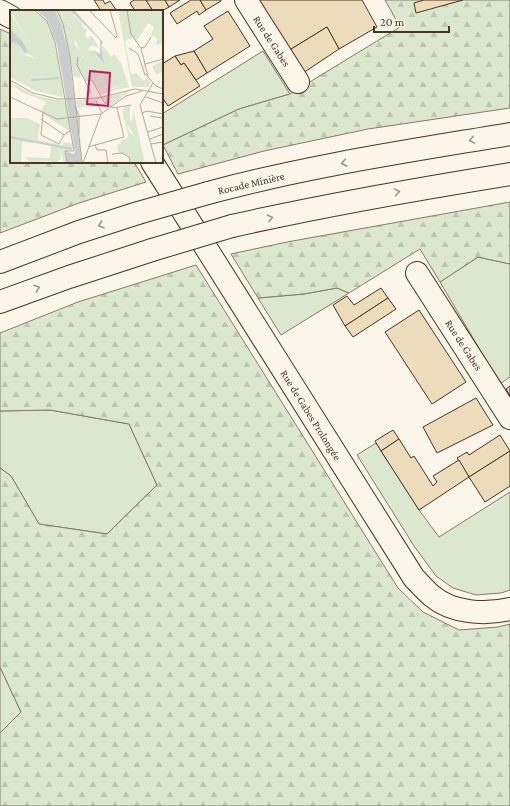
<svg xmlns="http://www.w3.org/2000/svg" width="510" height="806" viewBox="0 0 510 806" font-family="'Crimson Pro',serif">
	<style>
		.green { fill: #dce7d0; stroke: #887966 }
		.forest { fill: url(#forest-firs); stroke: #887966 }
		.building { fill: #ecdcbc; stroke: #4a3520 }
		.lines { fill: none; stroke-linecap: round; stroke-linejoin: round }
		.minor-casing { stroke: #4a3520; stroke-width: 24 }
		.motorway-casing { stroke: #4a3520; stroke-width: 24 }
		.minor { stroke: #fbf6e9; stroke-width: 22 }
		.motorway { stroke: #fbf6e9; stroke-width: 22 }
		.motorway-bridge-casing { stroke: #4a3520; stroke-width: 24; stroke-linecap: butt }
		.motorway-bridge { stroke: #fbf6e9; stroke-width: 22 }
		.oneway { stroke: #a29684 }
		.labels { text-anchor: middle; stroke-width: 3; stroke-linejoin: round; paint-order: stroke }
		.street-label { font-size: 11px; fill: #4a3520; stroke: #fbf6e9 }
		.inset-river { fill: none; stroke: #c9cecd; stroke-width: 2 }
		.inset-road { fill: none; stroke: #b4a999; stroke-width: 1 }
		.view { fill: #c2185b; fill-opacity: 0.15; stroke: #c2185b; stroke-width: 2 }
		.inset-edge { fill: none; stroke: #4a3520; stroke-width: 2 }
	</style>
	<defs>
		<pattern id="forest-firs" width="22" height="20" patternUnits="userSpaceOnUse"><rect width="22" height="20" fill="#dce7d0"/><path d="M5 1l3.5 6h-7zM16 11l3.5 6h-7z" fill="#bec7b2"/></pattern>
	</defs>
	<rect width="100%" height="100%" fill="#fbf6e9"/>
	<g class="green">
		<polygon points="263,51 290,94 239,109 163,145 162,114"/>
		<polygon points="478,257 510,264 510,377 500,384 440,282"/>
		<polygon points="337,288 349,293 281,335 258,298 304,294"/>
		<polygon points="50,410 129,424 157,485 107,534 39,524 11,476 0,468 0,411"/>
		<polygon points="376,443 419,510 439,537 510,492 510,590 501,593 476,595 453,588 436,576 414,546 357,455"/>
		<polygon points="0,667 21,712 0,733"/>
	</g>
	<g class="forest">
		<polygon points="385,0 510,0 510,108 368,129 264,151 178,174 163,145 239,109 290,94 400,27"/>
		<polygon points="0,29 11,34 11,162 134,162 146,182 79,203 0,233"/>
		<polygon points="510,202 510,264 478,257 440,282 420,249 349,293 337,288 304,294 258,298 231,254 287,242"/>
		<polygon points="196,265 398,588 423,612 459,630 498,627 510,624 510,806 0,806 0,733 21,712 0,667 0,468 11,476 39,524 107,534 157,485 129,424 50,410 0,411 0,333 78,302"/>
	</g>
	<g class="building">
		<polygon points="94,0 103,0 105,4 110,1 117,11 101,11"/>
		<polygon points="134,0 146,0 153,11 135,11 130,3"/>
		<polygon points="146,0 165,0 169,7 162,11 153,11"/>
		<polygon points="165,0 180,0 169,7"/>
		<polygon points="191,0 200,0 206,10 199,15 197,11 177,24 170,13"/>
		<polygon points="200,0 221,0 221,1 206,10"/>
		<polygon points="256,0 362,0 377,27 339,49 327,27 288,51"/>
		<polygon points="424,0 463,0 416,13 414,3"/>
		<polygon points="228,11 250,46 207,73 194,51 213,39 204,26"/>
		<polygon points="327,27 339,49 303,73 288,51"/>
		<polygon points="194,51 207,73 196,80 184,63 181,65 175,56"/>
		<polygon points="175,56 181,65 184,63 200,86 168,106 162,97 162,64"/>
		<polygon points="381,288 388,298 345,326 333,305 347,296 354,305"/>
		<polygon points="388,298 396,309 353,337 345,326"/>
		<polygon points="419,310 466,382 432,404 385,332"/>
		<polygon points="510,386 510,396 506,389"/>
		<polygon points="476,398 493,425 437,453 423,427"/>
		<polygon points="393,430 399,439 381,451 375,441"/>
		<polygon points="500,435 510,451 469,477 457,458 467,452 469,455"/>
		<polygon points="399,439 411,458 414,456 433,486 437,482 433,476 459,460 469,477 419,510 381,451"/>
		<polygon points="510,451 510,486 485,502 469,477"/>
	</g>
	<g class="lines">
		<g class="minor-casing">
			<g id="minor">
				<polyline points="246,0 298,82"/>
				<polyline points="0,11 11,17"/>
				<path d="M152,162L414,578C420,584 426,591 432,596C452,613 485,615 510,609"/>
				<polyline points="417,273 510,418"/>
			</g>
		</g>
		<g class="motorway-casing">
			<g id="motorway">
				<path d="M208,193C307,166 409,151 510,134"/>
				<path d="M232,226C324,205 417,189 510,174"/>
				<polyline points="0,262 79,232 138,213"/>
				<polyline points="0,302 69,277 152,250"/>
			</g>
		</g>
		<use href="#minor" class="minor"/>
		<use href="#motorway" class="motorway"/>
		<g class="motorway-bridge-casing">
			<g id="motorway-bridge">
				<polyline points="138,213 208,193"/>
				<polyline points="152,250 232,226"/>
			</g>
		</g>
		<use href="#motorway-bridge" class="motorway-bridge"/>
	</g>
	<defs><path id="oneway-chevron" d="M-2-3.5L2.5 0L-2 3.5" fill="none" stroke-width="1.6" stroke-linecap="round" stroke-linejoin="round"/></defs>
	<g class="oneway">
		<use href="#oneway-chevron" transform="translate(472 140) rotate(170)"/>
		<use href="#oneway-chevron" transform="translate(344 163) rotate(169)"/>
		<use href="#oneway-chevron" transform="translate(397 192) rotate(-10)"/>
		<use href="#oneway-chevron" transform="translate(270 218) rotate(-13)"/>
		<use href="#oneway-chevron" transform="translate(101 225) rotate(162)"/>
		<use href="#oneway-chevron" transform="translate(37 288) rotate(-19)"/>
	</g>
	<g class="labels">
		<g class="street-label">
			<text transform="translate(272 41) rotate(57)" y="4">Rue de Gabes</text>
			<text transform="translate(251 183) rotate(-13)" y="4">Rocade Minière</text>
			<text transform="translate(464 345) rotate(57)" y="4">Rue de Gabes</text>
			<text transform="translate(311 415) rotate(58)" y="4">Rue de Gabes Prolongée</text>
		</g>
	</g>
	<g transform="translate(10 10)">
		<rect width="153" height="153" fill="#fbf6e9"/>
		<path d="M24,0L38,10L44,26L54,87L14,71L13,68H42L37,12ZM45,0H60L64,4L56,11L58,15L69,23L68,17H64L66,12L61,10L62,6L66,7L73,14L72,17L77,20L75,25L77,29L81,28L82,33L74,37L66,28L64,33L73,44L72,48L67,47L68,42L62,36L61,30V68L55,25ZM0,3L16,27L15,30L29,48L27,50L21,45L8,43L0,54ZM104,44L111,53L118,74L97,79L93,75L95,74L99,76L102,71H100L99,67L101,47ZM153,51V61L146,65L142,56ZM120,96V110L122,112L123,99L135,153H121L119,146L108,142L107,135L111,134L110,131L124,125L116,113L114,105L118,103V98L112,97Z" fill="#dce7d0"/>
		<path d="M0,0H24L37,12L44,32L50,67L14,68V71L39,81L44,75H51L53,87L26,81L0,67V54L8,43L27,49L29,48L15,30L16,27ZM108,0H153V33L146,35L147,28L141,25L144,17L138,13L127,31L123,27L115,31L121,65L126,63L134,71L137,68L140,72L139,77H122ZM61,4L66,7L62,6L61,10L68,13L65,17L69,18V25L63,19L61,23L62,17L56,12L59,10L56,9V5ZM82,26L89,38L82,35L78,39L80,41L83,40L93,54L91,36L94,37L101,47L100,71L105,69V72L103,77L95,74L94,78L101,79L118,74L119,77L91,84L82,69H74L71,63L70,68L63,66L58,30H61L62,36L66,37L69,44L67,47L74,48L64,28L66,27L75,37L79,32L82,33L80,28L77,27ZM0,72L27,86L55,91L62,120H58L34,105L31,100L37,92L11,82ZM120,81L101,96L92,88ZM91,88L82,95L68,98L70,105H80L69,106L66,90ZM117,97L120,103L115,106L116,113L120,123L124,124L119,129L112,100ZM28,130L52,135L54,132L63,134L64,138L55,141L56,153H54L50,139L51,149L44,153H41V151L20,152L15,147L40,148L41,136L27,133Z" fill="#dce7d0"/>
		<path d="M0,108H17L30,114L27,133L12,132L11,153H0Z" fill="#dce7d0"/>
		<path d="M26,0H45L52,17L59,45L72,153H57L56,141L64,144L65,142L47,35L38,10ZM60,0H64L93,32L91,37L94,54L83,40L90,44V30ZM0,19L12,31L17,40L15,43L9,35L3,32L0,35Z" fill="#c9cecd"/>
		<path class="inset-river" d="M21,70L49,68M0,127L62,139"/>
		<path class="inset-road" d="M24,0L37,11L45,32L64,141H55L57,153M47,0L53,14L60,46L72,153M79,0L106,28L107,25L100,0M117,0L121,24L131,38L138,67L146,76L153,79M119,38L128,44L135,65H137M131,38L135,37L141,27M68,47L67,55L81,83M135,54L153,49M0,70L23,83L48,89L88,88L125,79L153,84M75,70H82L94,92L103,98L121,95M143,73L130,95L146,153M0,87L47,109L91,104M136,87L153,93M86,91L92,103M65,95L69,107M33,103L31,125L49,134L54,125M132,103L137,101L153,104M140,106L152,108L153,104M69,107V124M31,109L54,125L61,120M138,122L153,117M140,129L153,124M141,134L153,132M85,135L87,140H96L98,153M78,137L114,127L107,98M102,144L112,143L119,147L120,153M73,153L91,104L116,86L132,81"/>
		<path class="view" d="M80,61L100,63L98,96L77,94Z"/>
		<rect width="153" height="153" class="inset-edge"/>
	</g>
	<path d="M374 26v6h75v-6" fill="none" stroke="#4a3520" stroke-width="2"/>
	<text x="380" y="26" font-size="12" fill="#4a3520" stroke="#fbf6e9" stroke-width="3" paint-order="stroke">20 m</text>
</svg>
